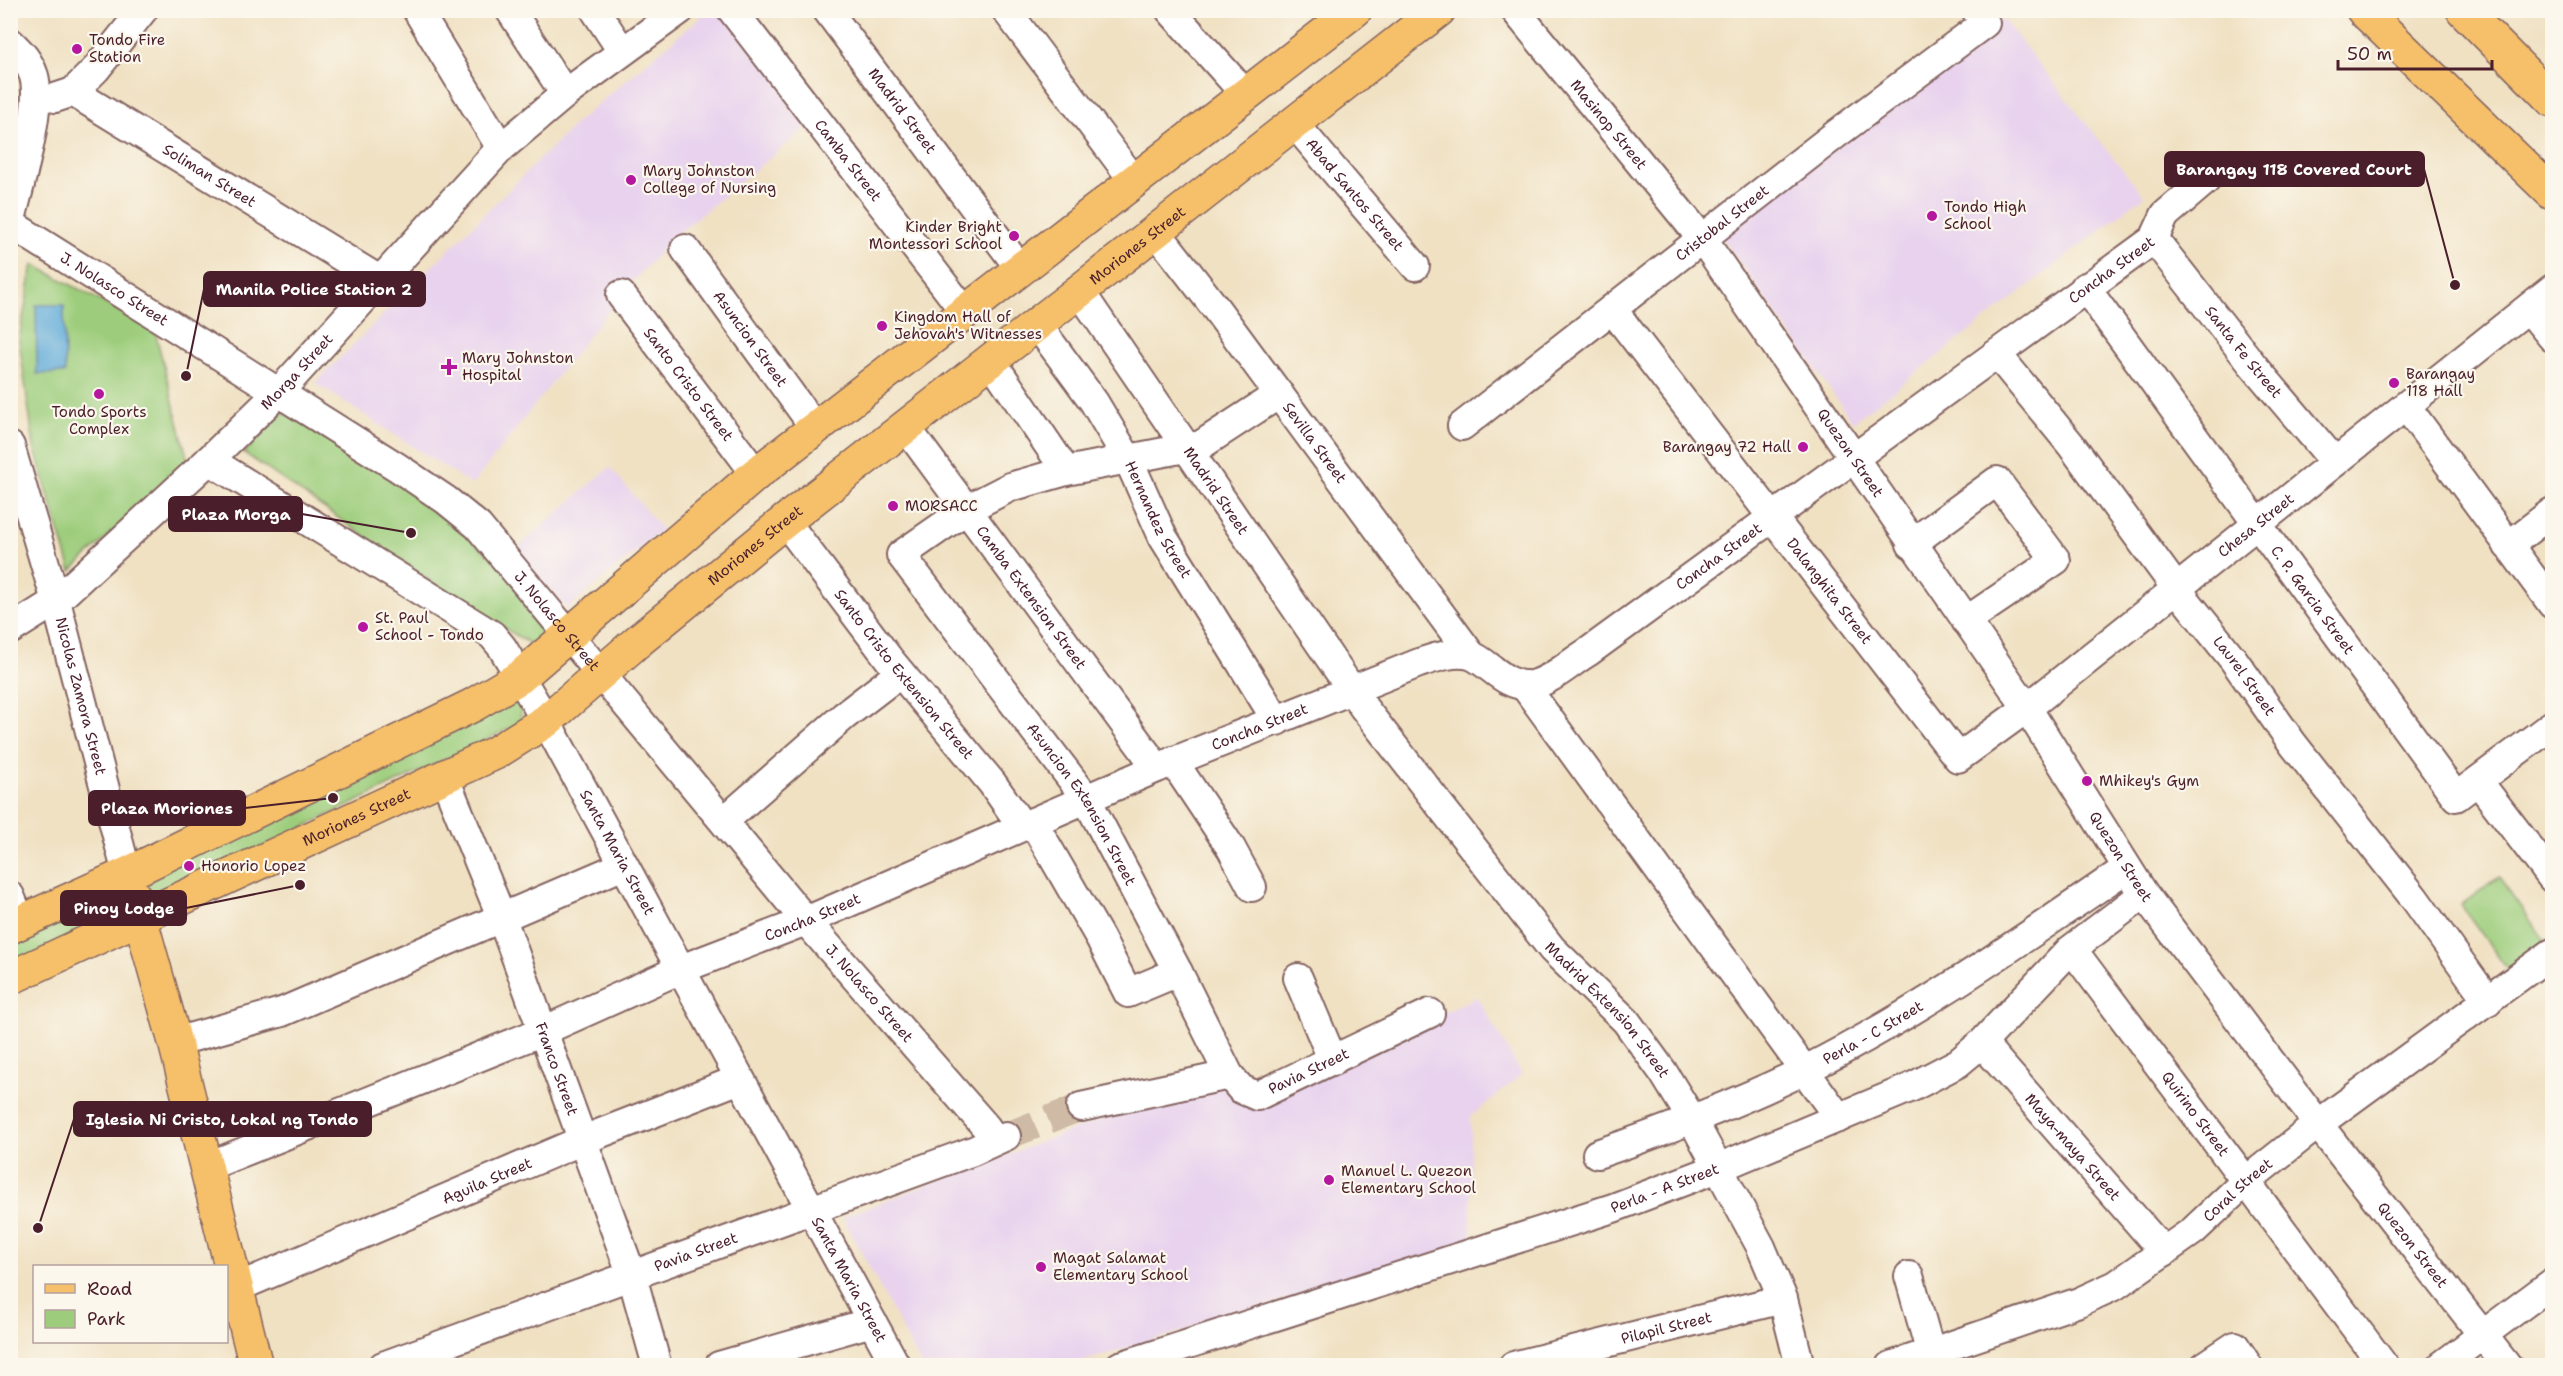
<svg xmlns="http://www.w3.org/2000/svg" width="2563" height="1376" viewBox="0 0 2563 1376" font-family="'Shantell Sans',sans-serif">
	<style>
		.built { fill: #e8d2ee }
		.green { fill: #9dcd7c; stroke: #747654; stroke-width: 1.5 }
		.water { fill: #61abd9; stroke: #566582; stroke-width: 1.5 }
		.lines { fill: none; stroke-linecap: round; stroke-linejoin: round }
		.minor-tunnel { stroke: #cfbaa5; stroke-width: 28; stroke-dasharray: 28 14; stroke-linecap: butt }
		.minor-casing { stroke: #846360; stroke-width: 32 }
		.major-casing { stroke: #846360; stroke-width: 36 }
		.highway-casing { stroke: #846360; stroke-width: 36 }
		.minor { stroke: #fff; stroke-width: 28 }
		.major { stroke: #f6c06b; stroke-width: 33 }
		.highway { stroke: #f6c06b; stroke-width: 33 }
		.poi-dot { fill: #b5179e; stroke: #fbf7ec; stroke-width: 2 }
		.labels { text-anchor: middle; stroke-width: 4.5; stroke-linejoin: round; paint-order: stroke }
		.poi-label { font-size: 15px; fill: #4a1f2b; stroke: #fbf7ec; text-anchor: start }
		.street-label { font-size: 15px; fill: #4a1f2b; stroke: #fbf7ec }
		.leader { fill: none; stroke: #4a1f2b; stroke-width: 2 }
		.callout-dot { fill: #4a1f2b; stroke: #fbf7ec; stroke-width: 2 }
		.callout { fill: #4a1f2b; stroke: #4a1f2b; stroke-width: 2 }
		.callout-label { font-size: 16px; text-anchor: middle; font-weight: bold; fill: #fff }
	</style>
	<rect width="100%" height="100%" fill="#fbf7ec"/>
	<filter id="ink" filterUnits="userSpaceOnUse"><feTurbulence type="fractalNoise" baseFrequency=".0167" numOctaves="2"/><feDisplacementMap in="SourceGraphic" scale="12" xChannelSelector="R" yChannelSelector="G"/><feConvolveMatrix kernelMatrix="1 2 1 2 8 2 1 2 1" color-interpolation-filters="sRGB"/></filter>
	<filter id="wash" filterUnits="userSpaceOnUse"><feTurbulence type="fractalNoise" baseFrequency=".008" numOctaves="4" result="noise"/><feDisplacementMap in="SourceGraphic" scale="24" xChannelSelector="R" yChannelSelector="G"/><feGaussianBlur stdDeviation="1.35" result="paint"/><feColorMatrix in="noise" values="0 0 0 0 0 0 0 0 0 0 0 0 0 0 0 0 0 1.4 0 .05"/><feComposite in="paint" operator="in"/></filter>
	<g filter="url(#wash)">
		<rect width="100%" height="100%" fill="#f0e1c3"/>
		<g class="built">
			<polygon points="708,11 731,11 811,124 676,235 623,292 472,485 315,383 578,121"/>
			<polygon points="2003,19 2144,196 1853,422 1721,236"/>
			<polygon points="610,467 662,530 567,609 515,550"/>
			<polygon points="1477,997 1522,1074 1471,1116 1471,1244 1071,1365 921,1365 843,1217 1160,1097 1240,1079 1252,1103"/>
		</g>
		<g class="green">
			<polygon points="33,264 155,331 188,461 71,571 34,447 19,340"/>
			<polygon points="286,410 427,501 500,565 554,632 537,648 456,599 244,453"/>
			<polygon points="503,701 514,701 521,705 521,723 151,900 145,873"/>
			<polygon points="2499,877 2546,942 2507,969 2461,905"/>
			<polygon points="118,887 125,912 11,967 11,939"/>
		</g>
		<polygon class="water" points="36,305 64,305 65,373 37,374"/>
	</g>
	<g filter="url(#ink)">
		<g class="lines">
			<polyline class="minor-tunnel" points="1009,1135 1081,1107"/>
			<g class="minor-casing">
				<g id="minor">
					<polyline points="417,10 501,148"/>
					<polyline points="510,10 565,94"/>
					<polyline points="595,10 622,51"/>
					<path id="s1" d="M732,10L965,312"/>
					<path id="s2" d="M827,10L1021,270"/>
					<polyline points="1006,10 1134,181"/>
					<polyline points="1170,10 1246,95"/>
					<path id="s3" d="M1515,10L1703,240L2027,708L2144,894L2318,1124L2507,1366"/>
					<path d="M10,42C21,52 29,61 34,76C43,108 18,189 10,224"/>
					<path id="s4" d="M73,92L381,281"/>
					<polyline points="55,98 73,92 96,69 143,10"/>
					<path id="s5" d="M1294,123L1415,266"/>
					<path id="s6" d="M11,224L397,467L446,500L478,526L806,921L986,1127L990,1133L989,1143"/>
					<path id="s7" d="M1155,230L1214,306L1471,655"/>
					<path id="s8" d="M2154,239L2252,364L2335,462"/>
					<path id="s9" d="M685,249L815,428"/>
					<path id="s10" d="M2085,287L2456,797L2552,725"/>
					<path id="s11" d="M1079,290L1364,708L1552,949L1626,1021L1663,1072L1693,1121L1761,1247L1783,1299L1800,1366"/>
					<path id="s12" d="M621,295L756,474"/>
					<path id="s13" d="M1612,309L1958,758L2027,708L2552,289"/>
					<polyline points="2529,309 2552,337"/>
					<path id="s14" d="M1036,323L1094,402L1129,461L1163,537L1277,721"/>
					<path id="s15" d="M1997,354L2072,446L2176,588L2233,659L2293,744L2415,899L2488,1001"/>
					<polyline points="990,359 1066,471"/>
					<path id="s16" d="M1279,394L1201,445L1066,471L1010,487L967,509L901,555L1086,798L1178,972L1229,1075L1241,1089L1257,1096L1430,1013"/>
					<polyline points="2406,406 2552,604"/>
					<path id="s17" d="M905,426L1157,768"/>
					<path id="s18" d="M1462,426L1835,135L1985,23L1976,10"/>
					<path id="s19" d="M10,446L56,601L127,874"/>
					<path id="s20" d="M209,460L492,635L502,647L546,721L896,1366"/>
					<path id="s21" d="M785,521L889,659L992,783L1022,826"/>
					<polyline points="1911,544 1997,481 2056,560 1966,621"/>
					<polyline points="2508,546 2552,512"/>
					<path id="s22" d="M10,630L56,601L209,460L279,392L501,148L565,94L680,10"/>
					<polyline points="1524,685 1839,1118"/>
					<polyline points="1173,761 1231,848 1252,887"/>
					<path id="s23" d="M444,776L501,916L632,1276L657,1366"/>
					<polyline points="2478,781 2552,878"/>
					<polyline points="724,821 844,716 900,673"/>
					<polyline points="1033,822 1100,938 1128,993 1178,972"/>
					<polyline points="10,896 21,922"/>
					<path id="s24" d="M2072,949L2384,1366"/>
					<polyline points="1298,978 1333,1061"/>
					<polyline points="175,1042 282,1012 624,865"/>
					<path id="s25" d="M1982,1043L2164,1252"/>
					<polyline points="1081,1107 1229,1075"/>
					<path id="s26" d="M1597,1154C1667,1130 1736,1104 1803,1071C1917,1014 2022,940 2127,868"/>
					<path id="s27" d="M206,1167L543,1031L681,969L806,921L1157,768L1419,663C1434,658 1454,651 1470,655C1487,660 1506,689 1531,685C1550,682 1571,662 1588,652L2154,239L2165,215L2206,180"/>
					<polyline points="1909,1276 1931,1354"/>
					<path id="s28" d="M236,1288L583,1140L740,1079"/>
					<path id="s29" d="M383,1366L973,1151L1006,1136"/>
					<polyline points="719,1366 872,1322"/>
					<path id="s30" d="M1120,1366L1613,1208L1718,1168L1912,1087L1958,1063L1982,1043L2069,951L2144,894"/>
					<path id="s31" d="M1513,1366L1783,1299"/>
					<path id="s32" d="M1891,1366L2079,1302L2116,1285L2193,1231L2246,1181L2318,1124L2552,953"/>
					<polyline points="2205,1366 2235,1346 2248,1366"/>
					<polyline points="2441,1366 2552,1283"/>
				</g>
			</g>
			<g class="major-casing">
				<g id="major">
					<polyline points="134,896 175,1042 256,1366"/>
					<polyline points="10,927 127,874 473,705 520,677 756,474 1355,10"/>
					<path id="s33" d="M10,978L495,753L546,721L638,641L785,521L1439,10"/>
				</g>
			</g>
			<g class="highway-casing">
				<g id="highway">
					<polyline points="2363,10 2552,193"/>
					<polyline points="2463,10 2552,100"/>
				</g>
			</g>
			<use href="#minor" class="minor"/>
			<use href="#major" class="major"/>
			<use href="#highway" class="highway"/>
		</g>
	</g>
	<g class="poi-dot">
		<circle cx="77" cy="49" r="6"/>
		<circle cx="631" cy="180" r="6"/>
		<circle cx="1932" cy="216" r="6"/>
		<circle cx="1014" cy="236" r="6"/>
		<circle cx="882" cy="326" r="6"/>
		<path d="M446 358h6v6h6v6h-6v6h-6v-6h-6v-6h6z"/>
		<circle cx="2394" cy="383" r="6"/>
		<circle cx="99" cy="394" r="6"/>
		<circle cx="1803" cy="447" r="6"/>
		<circle cx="893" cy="506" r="6"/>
		<circle cx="363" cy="627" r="6"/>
		<circle cx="2087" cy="781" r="6"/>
		<circle cx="189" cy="866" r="6"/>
		<circle cx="1329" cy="1180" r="6"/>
		<circle cx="1041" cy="1267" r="6"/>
	</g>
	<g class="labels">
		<g class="poi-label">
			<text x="89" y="45">Tondo Fire<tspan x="89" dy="17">Station</tspan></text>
			<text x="643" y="176">Mary Johnston<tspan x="643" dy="17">College of Nursing</tspan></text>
			<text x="1944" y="212">Tondo High<tspan x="1944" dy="17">School</tspan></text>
			<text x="1002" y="232" text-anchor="end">Kinder Bright<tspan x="1002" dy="17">Montessori School</tspan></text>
			<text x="894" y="322">Kingdom Hall of<tspan x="894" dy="17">Jehovah's Witnesses</tspan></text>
			<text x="462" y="363">Mary Johnston<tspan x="462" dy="17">Hospital</tspan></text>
			<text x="2406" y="379">Barangay<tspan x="2406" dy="17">118 Hall</tspan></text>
			<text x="99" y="417" text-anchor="middle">Tondo Sports<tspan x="99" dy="17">Complex</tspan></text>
			<text x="1791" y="452" text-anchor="end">Barangay 72 Hall</text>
			<text x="905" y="511">MORSACC</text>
			<text x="375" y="623">St. Paul<tspan x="375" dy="17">School - Tondo</tspan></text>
			<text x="2099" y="786">Mhikey's Gym</text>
			<text x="201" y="871">Honorio Lopez</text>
			<text x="1341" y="1176">Manuel L. Quezon<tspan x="1341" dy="17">Elementary School</tspan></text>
			<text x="1053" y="1263">Magat Salamat<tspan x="1053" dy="17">Elementary School</tspan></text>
		</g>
		<g class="street-label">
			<text dy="5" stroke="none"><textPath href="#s2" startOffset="126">Madrid Street</textPath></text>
			<text dy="5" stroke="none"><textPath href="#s3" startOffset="148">Masinop Street</textPath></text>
			<text dy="5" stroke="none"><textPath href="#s1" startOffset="190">Camba Street</textPath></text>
			<text dy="5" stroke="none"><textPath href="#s4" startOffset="160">Soliman Street</textPath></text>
			<text dy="5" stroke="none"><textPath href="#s5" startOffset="94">Abad Santos Street</textPath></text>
			<text dy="5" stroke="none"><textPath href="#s18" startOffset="330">Cristobal Street</textPath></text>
			<text dy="5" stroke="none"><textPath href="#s33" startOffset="1354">Moriones Street</textPath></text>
			<text dy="5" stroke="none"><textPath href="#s27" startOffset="2150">Concha Street</textPath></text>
			<text dy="5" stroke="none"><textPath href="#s6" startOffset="122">J. Nolasco Street</textPath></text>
			<text dy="5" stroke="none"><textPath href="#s9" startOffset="111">Asuncion Street</textPath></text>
			<text dy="5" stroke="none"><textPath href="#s8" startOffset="144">Santa Fe Street</textPath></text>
			<text dy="5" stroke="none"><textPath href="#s22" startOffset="387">Morga Street</textPath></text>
			<text dy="5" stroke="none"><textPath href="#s12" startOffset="112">Santo Cristo Street</textPath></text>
			<text dy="5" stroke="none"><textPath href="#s7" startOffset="266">Sevilla Street</textPath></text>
			<text dy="5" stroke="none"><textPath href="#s3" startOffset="556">Quezon Street</textPath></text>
			<text dy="5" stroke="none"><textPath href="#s11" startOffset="243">Madrid Street</textPath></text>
			<text dy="5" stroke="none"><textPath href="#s14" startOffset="232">Hernandez Street</textPath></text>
			<text dy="5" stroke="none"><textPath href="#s13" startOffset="945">Chesa Street</textPath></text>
			<text dy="5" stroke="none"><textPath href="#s33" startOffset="868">Moriones Street</textPath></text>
			<text dy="5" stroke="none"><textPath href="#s27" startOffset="1664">Concha Street</textPath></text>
			<text dy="5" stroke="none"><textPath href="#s13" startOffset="356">Dalanghita Street</textPath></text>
			<text dy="5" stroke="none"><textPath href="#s17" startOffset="213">Camba Extension Street</textPath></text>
			<text dy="5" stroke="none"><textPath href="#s10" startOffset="387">C. P. Garcia Street</textPath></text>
			<text dy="5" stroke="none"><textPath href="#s6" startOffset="680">J. Nolasco Street</textPath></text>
			<text dy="5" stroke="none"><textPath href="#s21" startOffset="194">Santo Cristo Extension Street</textPath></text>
			<text dy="5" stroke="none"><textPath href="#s15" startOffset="406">Laurel Street</textPath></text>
			<text dy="5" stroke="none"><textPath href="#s19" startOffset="260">Nicolas Zamora Street</textPath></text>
			<text dy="5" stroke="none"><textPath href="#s27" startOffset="1142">Concha Street</textPath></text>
			<text dy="5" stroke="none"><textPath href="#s16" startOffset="726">Asuncion Extension Street</textPath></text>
			<text dy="5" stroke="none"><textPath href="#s33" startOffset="382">Moriones Street</textPath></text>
			<text dy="5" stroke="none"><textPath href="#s20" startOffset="584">Santa Maria Street</textPath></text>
			<text dy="5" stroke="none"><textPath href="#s3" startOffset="1042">Quezon Street</textPath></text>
			<text dy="5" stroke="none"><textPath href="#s27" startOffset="656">Concha Street</textPath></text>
			<text dy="5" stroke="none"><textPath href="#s6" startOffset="1166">J. Nolasco Street</textPath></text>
			<text dy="5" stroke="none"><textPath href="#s11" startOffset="894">Madrid Extension Street</textPath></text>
			<text dy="5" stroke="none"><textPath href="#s26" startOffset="302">Perla - C Street</textPath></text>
			<text dy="5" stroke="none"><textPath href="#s23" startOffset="314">Franco Street</textPath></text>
			<text dy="5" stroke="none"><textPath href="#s16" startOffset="1128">Pavia Street</textPath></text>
			<text dy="5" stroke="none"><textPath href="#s24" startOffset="206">Quirino Street</textPath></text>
			<text dy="5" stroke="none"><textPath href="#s25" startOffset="138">Maya-maya Street</textPath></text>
			<text dy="5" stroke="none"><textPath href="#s28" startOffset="273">Aguila Street</textPath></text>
			<text dy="5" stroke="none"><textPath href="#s30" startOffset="573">Perla - A Street</textPath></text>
			<text dy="5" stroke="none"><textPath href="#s32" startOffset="394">Coral Street</textPath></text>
			<text dy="5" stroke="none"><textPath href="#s3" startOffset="1528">Quezon Street</textPath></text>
			<text dy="5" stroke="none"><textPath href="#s29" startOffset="333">Pavia Street</textPath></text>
			<text dy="5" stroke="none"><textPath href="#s20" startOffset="1070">Santa Maria Street</textPath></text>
			<text dy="5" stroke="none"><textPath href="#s31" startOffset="158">Pilapil Street</textPath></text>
		</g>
	</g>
	<path class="leader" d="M2455 285L2424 169M186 376L204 289M411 533L302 514M333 798L245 808M300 885L186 908M38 1228L74 1119"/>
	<g class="callout-dot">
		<circle cx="2455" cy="285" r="6"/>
		<circle cx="186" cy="376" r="6"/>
		<circle cx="411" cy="533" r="6"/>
		<circle cx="333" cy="798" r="6"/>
		<circle cx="300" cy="885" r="6"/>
		<circle cx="38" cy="1228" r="6"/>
	</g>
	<g class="callout">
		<rect x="2165" y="152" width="259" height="34" rx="6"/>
		<rect x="204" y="272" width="221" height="34" rx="6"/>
		<rect x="169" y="497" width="133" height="34" rx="6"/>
		<rect x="89" y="791" width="156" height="34" rx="6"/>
		<rect x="61" y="891" width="125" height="34" rx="6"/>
		<rect x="74" y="1102" width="297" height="34" rx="6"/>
	</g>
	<g class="callout-label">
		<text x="2294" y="175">Barangay 118 Covered Court</text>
		<text x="314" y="295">Manila Police Station 2</text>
		<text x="236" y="520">Plaza Morga</text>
		<text x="167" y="814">Plaza Moriones</text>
		<text x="124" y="914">Pinoy Lodge</text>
		<text x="222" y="1125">Iglesia Ni Cristo, Lokal ng Tondo</text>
	</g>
	<rect width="2563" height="1376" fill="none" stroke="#fbf7ec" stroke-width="36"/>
	<rect x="33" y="1265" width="195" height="78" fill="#fbf7ec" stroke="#b4a19f" stroke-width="1.5"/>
	<rect x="45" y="1284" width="30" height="9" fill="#f6c06b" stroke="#b4a19f" stroke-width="1.5"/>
	<text x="87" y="1295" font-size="18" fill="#4a1f2b">Road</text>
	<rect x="45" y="1310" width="30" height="18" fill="#9dcd7c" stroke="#b4a19f" stroke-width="1.5"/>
	<text x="87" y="1325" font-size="18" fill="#4a1f2b">Park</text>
	<path d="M2338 60v9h154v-9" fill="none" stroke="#4a1f2b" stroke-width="3"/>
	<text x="2347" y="60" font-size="18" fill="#4a1f2b" stroke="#fbf7ec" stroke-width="4.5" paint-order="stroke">50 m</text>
</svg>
